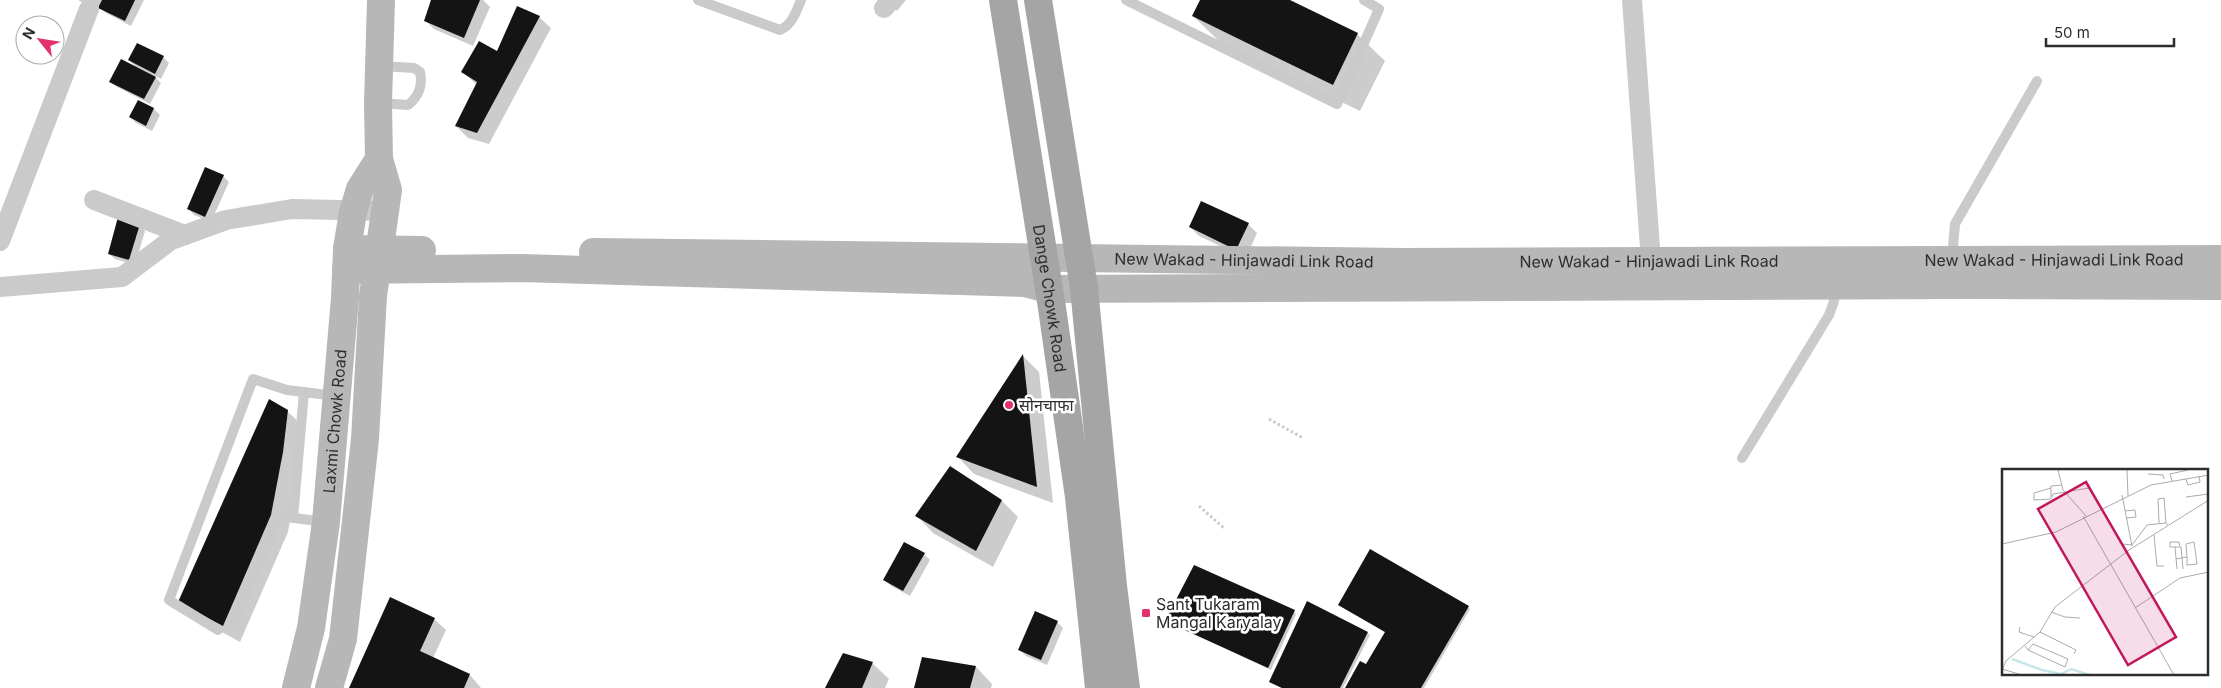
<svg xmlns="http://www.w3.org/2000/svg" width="2221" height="688" viewBox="0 0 2221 688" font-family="Inter,'Noto Sans Devanagari',sans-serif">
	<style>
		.shadow { fill: #0003 }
		.building { fill: #141414 }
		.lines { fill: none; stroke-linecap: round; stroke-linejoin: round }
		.path { stroke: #cacaca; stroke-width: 3; stroke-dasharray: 2.5 2.5; stroke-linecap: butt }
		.service { stroke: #cacaca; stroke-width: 10 }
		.minor { stroke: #cacaca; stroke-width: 20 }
		.secondary { stroke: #b7b7b7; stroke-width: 28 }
		.primary { stroke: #a5a5a5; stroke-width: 28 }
		.poi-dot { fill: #e13171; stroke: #fff; stroke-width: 2 }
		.labels { text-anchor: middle; stroke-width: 5; stroke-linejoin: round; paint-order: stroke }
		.street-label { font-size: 16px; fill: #2d2d2d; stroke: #fff }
		.poi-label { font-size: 16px; fill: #2d2d2d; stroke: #fff; text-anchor: start }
		.inset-river { fill: none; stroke: #c7e7ea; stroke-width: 2.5 }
		.inset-road { fill: none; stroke: #ababab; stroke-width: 1 }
		.view { fill: #c2185b; fill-opacity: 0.15; stroke: #c2185b; stroke-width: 2.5 }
		.inset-edge { fill: none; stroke: #2d2d2d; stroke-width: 2.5 }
	</style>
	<rect width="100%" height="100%" fill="#fff"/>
	<g class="shadow">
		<polygon points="78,0 144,0 131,26 106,13 98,6 96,10"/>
		<polygon points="432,0 483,0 490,7 473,46 434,29 425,20"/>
		<polygon points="886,0 906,0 897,11"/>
		<polygon points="1201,0 1287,0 1357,34 1385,61 1360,111 1221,43 1193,16"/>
		<polygon points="539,17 551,28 489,144 468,138 456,126 477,85 463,72 497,52"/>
		<polygon points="163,57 169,63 161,79 153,75 161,83 150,104 117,87 111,82 137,68 129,60"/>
		<polygon points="138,102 154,109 160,115 152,131 136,123 130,117"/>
		<polygon points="223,176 229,182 211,222 194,215 189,209"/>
		<polygon points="1248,224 1257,233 1246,258 1199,236 1190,227"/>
		<polygon points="139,225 145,231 135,265 115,259 109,254"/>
		<polygon points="1023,356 1039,372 1053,503 974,474 958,457"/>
		<polygon points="287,411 304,427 299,470 288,532 240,642 196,618"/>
		<polygon points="951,468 1002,501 1018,517 993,567 933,533 917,516"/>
		<polygon points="924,554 930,560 910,596 891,586 885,580"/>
		<polygon points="1340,605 1468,607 1470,609 1424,688 1346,688 1367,666 1386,633"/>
		<polygon points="1294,611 1296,614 1271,670 1167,621"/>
		<polygon points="1036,613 1057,622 1063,628 1047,665 1026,656 1020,650"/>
		<polygon points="434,619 446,630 433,658 470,675 481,688 350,688"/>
		<polygon points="1367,633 1370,635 1343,688 1281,688 1270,681"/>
		<polygon points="872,663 889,679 885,688 826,688"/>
		<polygon points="976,667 992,684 991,688 915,688"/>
	</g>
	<g class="building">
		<polygon points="102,0 135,0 125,21 98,8"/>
		<polygon points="431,0 480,0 464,38 424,21"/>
		<polygon points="1200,0 1290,0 1358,33 1333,85 1192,16"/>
		<polygon points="517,6 540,16 477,133 455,126 477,82 461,72 479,41 497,51"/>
		<polygon points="137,43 164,56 155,74 128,60"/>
		<polygon points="121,59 156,77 144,99 109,82"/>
		<polygon points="138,100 154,108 146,126 129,117"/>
		<polygon points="205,167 224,175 205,217 187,209"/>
		<polygon points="1201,201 1249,223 1236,250 1189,227"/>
		<polygon points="118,217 140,224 129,260 108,254"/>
		<polygon points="1023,354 1037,487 956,457"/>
		<polygon points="269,399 288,410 283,452 271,515 223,626 178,602"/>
		<polygon points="950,466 1002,500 976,551 915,516"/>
		<polygon points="904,542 925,553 903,591 883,580"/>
		<polygon points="1370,549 1469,606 1421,688 1345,688 1360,661 1366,664 1385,632 1338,605"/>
		<polygon points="1194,565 1295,610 1268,668 1165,621"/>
		<polygon points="390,597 435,618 420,651 470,674 464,688 349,688"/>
		<polygon points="1307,601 1368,632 1340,688 1282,688 1269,682"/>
		<polygon points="1035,611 1058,621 1041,660 1018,650"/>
		<polygon points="843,653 873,662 862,688 825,688"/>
		<polygon points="922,657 976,666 970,688 914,688"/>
	</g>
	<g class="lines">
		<g class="path">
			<polyline points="1269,419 1303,438"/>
			<polyline points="1199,506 1225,529"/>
		</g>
		<g class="service">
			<path d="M698,0L780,30C792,25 796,12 801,0"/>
			<polyline points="1126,0 1337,104 1379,9 1364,0"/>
			<path d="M379,103L408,105C419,96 423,86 420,72L414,68L381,66"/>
			<polyline points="1952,258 1955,224 2037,81"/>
			<polyline points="1742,458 1829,315 1834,301 1836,287"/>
			<polyline points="293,518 304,392"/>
			<polyline points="234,621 279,516 325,522"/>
			<polyline points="218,630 169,600 253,379 287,390 336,396"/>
		</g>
		<g class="minor">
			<polyline points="1632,0 1652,275"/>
			<polyline points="884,8 891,0"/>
			<polyline points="94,200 185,235"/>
			<polyline points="0,241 89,9"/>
			<polyline points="0,287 122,277 171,240 226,220 292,209 386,211"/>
		</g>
		<g class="secondary">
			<polyline points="347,249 422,250"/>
			<path id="s1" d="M593,252L1402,262L2221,259"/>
			<polyline points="346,270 521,268 1024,283 1048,289 1968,285 2221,286"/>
			<path id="s2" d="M296,688L311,628L326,522L345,298L347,249L353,212L360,189L379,159"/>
			<polyline points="329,688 343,639 365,439 373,296 388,190 379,159 378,103 381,0"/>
		</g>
		<g class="primary">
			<path id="s3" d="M1003,0L1052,308L1079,497L1099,688"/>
			<polyline points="1038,0 1084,288 1113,586 1126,688"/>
		</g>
	</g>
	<g class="poi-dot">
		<circle cx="1009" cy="405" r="5"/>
		<rect x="1141" y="608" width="10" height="10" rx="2.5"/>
	</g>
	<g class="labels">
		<g class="street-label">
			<text dy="6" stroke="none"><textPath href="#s1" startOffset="1461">New Wakad - Hinjawadi Link Road</textPath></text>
			<text dy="6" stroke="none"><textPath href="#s1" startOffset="651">New Wakad - Hinjawadi Link Road</textPath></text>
			<text dy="6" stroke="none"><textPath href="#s1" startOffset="1056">New Wakad - Hinjawadi Link Road</textPath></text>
			<text dy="6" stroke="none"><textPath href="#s3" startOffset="302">Dange Chowk Road</textPath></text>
			<text dy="6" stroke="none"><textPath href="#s2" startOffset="270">Laxmi Chowk Road</textPath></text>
		</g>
		<g class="poi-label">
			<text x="1019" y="411">सोनचाफा</text>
			<text x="1156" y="610">Sant Tukaram<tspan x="1156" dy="18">Mangal Karyalay</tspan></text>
		</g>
	</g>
	<g transform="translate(2002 469)">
		<rect width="206" height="206" fill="#fff"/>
		<path class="inset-river" d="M10,190L40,201L59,205L69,200L88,206"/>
		<path class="inset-road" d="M56,1L61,21L85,48M125,1L126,27M146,5L161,6L162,10M184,10L186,16L198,13L197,7M170,12L168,5L186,1M49,19L32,24V31L49,30V17L60,16M120,26L130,77M50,28L51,25L87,19M184,28L207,25M123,42L133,41L134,48L124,49M81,47L172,206M157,54L156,30L162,29L164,54M152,66L155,97H162M0,75L54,63L149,16L207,6M120,75L130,76L145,56L163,54L166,56M178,77L177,73H168V78H179L181,100M173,78L175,100M174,90L185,88V96L195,95L192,73L184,75L185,88M133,139L178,109L207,103M49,143L63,148L78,149M18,158L17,163L32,168M38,163L74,181L72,185M23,177L26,181L63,198L66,190L31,175L26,181M0,200L20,206M0,201L4,192L38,163L53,138L127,81L207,31"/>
		<path class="view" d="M84,13L174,168L126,196L36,40Z"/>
		<rect width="206" height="206" class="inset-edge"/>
	</g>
	<g transform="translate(40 40) rotate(300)"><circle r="24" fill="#ffffff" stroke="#ababab"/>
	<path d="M0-4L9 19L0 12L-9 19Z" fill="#e13171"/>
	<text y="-8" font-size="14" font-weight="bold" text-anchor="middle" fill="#2d2d2d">N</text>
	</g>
	<path d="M2046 38v8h128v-8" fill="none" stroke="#2d2d2d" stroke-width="2.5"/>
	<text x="2054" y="38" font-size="15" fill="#2d2d2d" stroke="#ffffff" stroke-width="4" paint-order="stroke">50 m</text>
</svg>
